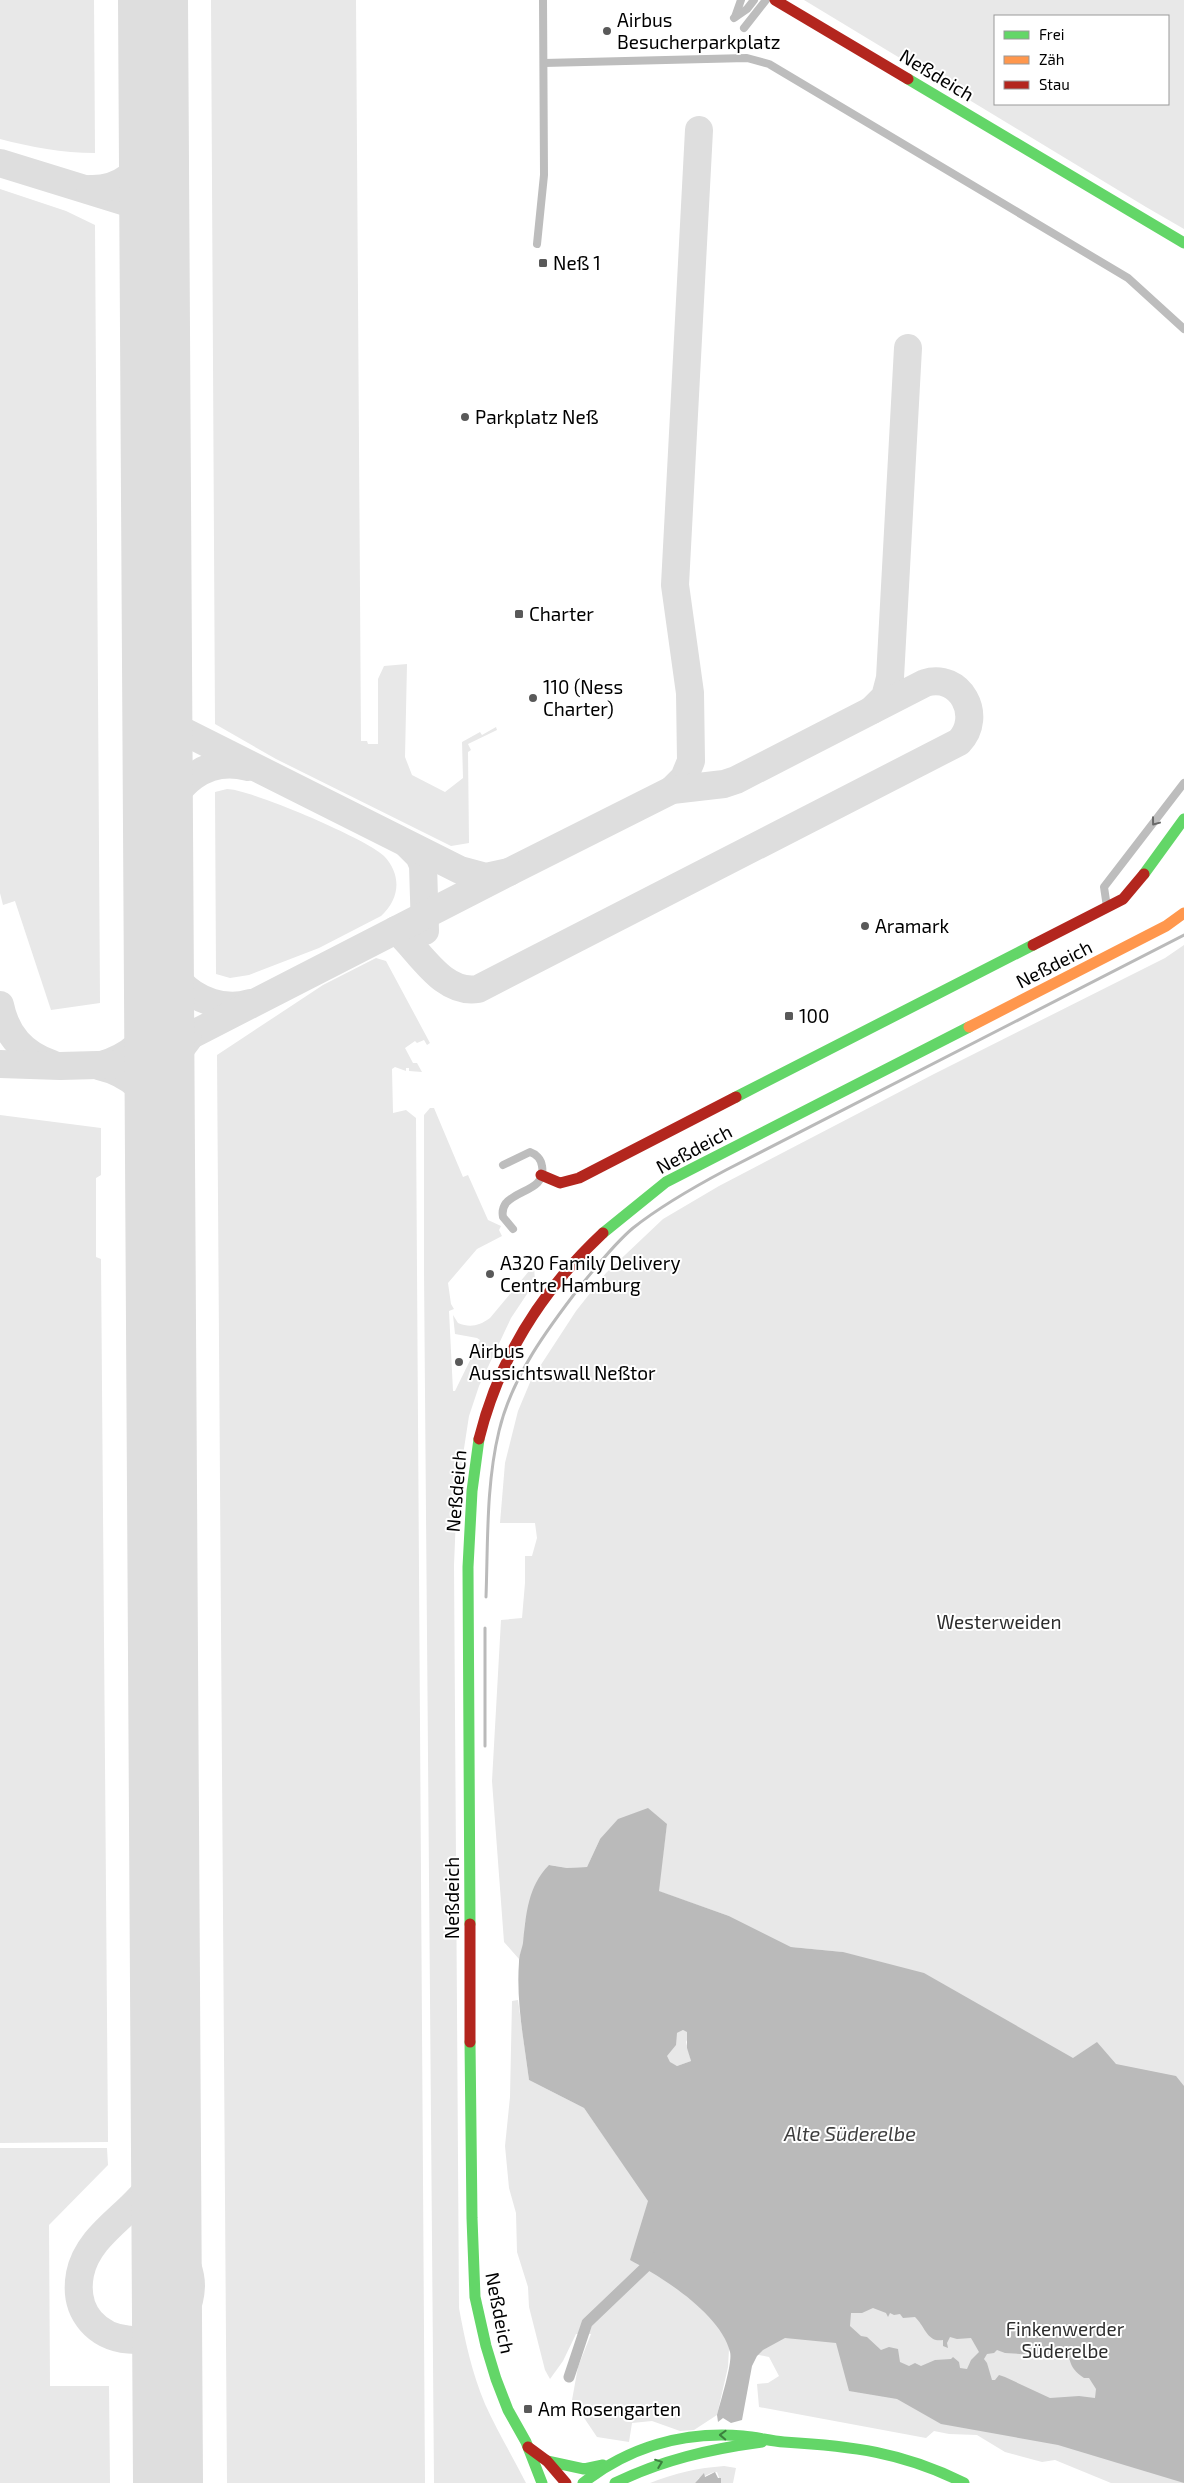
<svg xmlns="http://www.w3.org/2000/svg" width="1184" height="2483" viewBox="0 0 1184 2483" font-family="'Exo 2',sans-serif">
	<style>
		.green { fill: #e8e8e8; fill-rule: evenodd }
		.water { fill: #bababa; fill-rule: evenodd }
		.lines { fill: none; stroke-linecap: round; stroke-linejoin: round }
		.stream { stroke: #bababa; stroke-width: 3 }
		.canal { stroke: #bababa; stroke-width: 11 }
		.taxiway { stroke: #dedede; stroke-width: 28 }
		.runway { stroke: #dedede; stroke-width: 70 }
		.street { stroke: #bdbdbd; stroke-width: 8 }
		.fast { stroke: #63d668; stroke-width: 11 }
		.slow { stroke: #ff974d; stroke-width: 11 }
		.jam { stroke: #b3261e; stroke-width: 11 }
		.oneway { stroke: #686868 }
		.oneway2 { stroke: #3b803e }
		.poi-dot { fill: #595959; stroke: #fff; stroke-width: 2 }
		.labels { text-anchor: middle; stroke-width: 4; stroke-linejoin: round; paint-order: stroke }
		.poi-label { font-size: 19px; fill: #000; stroke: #fff; text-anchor: start }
		.street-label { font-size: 19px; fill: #000; stroke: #fff }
		.park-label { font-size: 19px; fill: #2d2d2d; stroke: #fff }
		.water-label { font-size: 20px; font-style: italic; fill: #3e3e3e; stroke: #fff }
	</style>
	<rect width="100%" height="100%" fill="#fff"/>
	<g class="green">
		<path d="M0,0H94L95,153C62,153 31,147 0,139Z"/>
		<polygon points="211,0 356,0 361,741 367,741 368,744 378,744 378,679 384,666 407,664 405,757 412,775 445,792 463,778 462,742 480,732 482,735 496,727 497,730 468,744 471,750 468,752 469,843 451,846 276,759 215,724"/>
		<path d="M804,0H1184V229L1146,207ZM1168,16V104H995V16Z"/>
		<polygon points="0,189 66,211 95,225 100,1003 51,1010 15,901 3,905 0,893"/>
		<path d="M227,789C250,789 369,840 384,856C402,875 400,899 381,916L319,948L249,975L230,978L216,974L215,792Z"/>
		<polygon points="1184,945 1184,2483 1111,2483 1055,2460 1042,2462 1005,2452 977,2435 949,2434 934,2431 926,2438 759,2407 757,2384 768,2383 779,2376 769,2357 729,2349 728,2367 717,2415 694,2430 680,2431 652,2421 632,2423 629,2442 597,2437 572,2400 578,2367 591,2334 576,2334 563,2361 550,2379 545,2370 529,2307 528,2287 517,2252 516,2213 509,2188 505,2146 510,2097 512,2001 518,2000 529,2080 584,2108 642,2191 843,1952 791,1947 729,1916 658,1891 667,1824 600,1839 587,1867 567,1868 550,1865 525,1922 523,1946 519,1959 504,1942 492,1781 501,1620 522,1618 525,1583 525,1556 532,1556 537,1538 535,1523 500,1523 505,1463 518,1411 531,1380 576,1311 606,1273 663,1219 719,1186 932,1075 1165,958"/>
		<polygon points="376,958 386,961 430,1043 427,1045 424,1040 417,1043 415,1041 405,1048 413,1063 417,1063 422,1072 409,1071 409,1068 406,1068 406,1071 395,1067 392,1069 393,1113 406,1110 416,1118 425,2483 227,2483 217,1055 323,985"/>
		<path d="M430,1108H434L463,1177L468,1175L488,1220L501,1226L499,1230L502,1236L477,1249L448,1283L451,1304L454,1309L449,1311L453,1391H455L480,1340L477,1338L455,1334L453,1315L458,1323C470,1328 479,1326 490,1318L534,1265L535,1282L511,1318L479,1386L469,1416L457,1494L454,1565L459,2308C465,2341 472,2373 485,2404C497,2431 513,2457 526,2483H434L424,1271V1115Z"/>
		<polygon points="0,1115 101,1128 101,1175 96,1178 96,1257 101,1259 108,2142 0,2143"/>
		<polygon points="683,2030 687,2031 688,2038 686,2042 691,2061 677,2066 670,2063 666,2056 677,2033"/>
		<polygon points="0,2148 107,2148 108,2165 49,2225 50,2386 109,2386 110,2483 0,2483"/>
		<path d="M724,2466L736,2468L733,2483H721L717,2472C710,2472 705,2477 699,2478L695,2483H650C675,2473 698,2468 724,2466Z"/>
	</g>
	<g class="water">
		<path d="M648,1808L667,1824L659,1891L729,1916L791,1947L843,1952L924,1973L1073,2058L1097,2042L1116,2064L1176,2076L1184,2086V2483L1058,2445L941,2424L897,2399L849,2391L836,2343L785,2338L763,2350L757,2356L752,2366L742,2420L731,2423L723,2418L718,2422L717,2415C720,2403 733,2362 730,2352C721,2314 662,2277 630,2260L648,2201L584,2108L529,2080C524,2041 516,2002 519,1962C519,1955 522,1949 523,1943C526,1914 528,1886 549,1865L567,1868L587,1867L600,1839L618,1819ZM683,2030L687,2032V2048L691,2061L677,2066L670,2062L667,2056L676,2045L677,2033ZM873,2308L886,2313L888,2317L890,2313L894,2315L900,2314L903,2318L915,2317C925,2326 927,2343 943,2340V2346L948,2348L947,2343L950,2337L957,2339L971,2338L979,2352L971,2360L967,2369L960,2368L959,2362L953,2357L951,2359L935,2360L921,2366L915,2363L909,2366L900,2362L898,2349L889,2347L881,2350L867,2337L861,2336L850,2326L851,2313H862ZM1064,2349C1073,2359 1066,2366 1084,2378H1089L1096,2389L1095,2398L1079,2396L1050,2398L1005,2377L999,2375L995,2380H992L987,2363L984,2359L987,2354L994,2353L997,2350L1005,2353L1050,2356Z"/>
		<polygon points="715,2472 718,2478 721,2478 721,2483 695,2483 704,2473 705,2477"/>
	</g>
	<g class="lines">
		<g class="stream">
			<path d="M486,1597C488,1542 486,1485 499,1431C512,1376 548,1328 582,1284C598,1265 614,1244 633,1228C662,1205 694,1187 726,1170L1184,935"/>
			<polyline points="485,1628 485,1746"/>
		</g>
		<polyline class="canal" points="569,2377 587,2323 655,2258"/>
		<g class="taxiway">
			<polyline points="0,163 136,205 150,214 154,229"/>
			<path d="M90,189C122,190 138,172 154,146"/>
			<polyline points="872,710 885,697 890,678 908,348"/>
			<polyline points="672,790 684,778 691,761 690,693 675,585 699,130"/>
			<path d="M158,820C178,786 203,755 248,767"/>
			<polyline points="408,845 419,856 423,865 425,931"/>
			<path d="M396,930C420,951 442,995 478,989L959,742C984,716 960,672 925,683L736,780L724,784L672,790L509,872"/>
			<path d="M159,948C165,959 171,972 179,981C196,1001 226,1011 250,1003"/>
			<path d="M0,1005C6,1035 23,1054 52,1064"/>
			<path d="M159,1007C151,1040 130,1057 99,1066C129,1073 154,1093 160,1125"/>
			<polyline points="0,1064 60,1066 135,1064 509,872 486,877 460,870 179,729 164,712 157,694"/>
			<polyline points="160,1088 167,1067 188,1039"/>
			<path d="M166,2145C163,2157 160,2169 154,2180C133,2214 88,2233 80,2274C65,2355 188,2364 191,2286C191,2265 179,2252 172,2233C168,2222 168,2208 166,2196"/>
		</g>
		<polyline class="runway" points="153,0 168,2483"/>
		<g class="street">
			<polyline points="735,17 741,0"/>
			<polyline points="734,18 747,9 754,0"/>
			<polyline points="744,28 766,0"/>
			<polyline points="544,63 747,58 769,64 1128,278 1184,329"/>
			<polyline points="537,244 544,175 543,0"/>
			<polyline points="1107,907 1104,887 1184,783"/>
			<path d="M503,1165L530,1152C536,1154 541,1159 542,1166C546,1190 518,1189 506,1203C503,1207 502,1212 503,1217L513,1229"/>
		</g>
		<g class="fast">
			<polyline points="908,79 1184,243"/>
			<polyline points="1144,874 1184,819"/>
			<polyline points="736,1097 1033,945"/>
			<polyline points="603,1233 666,1182 969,1027"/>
			<polyline points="470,1924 468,1567 472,1491 479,1439"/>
			<polyline points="470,2042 472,2218 475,2297 486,2346 496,2379 508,2410 526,2442 542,2483"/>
			<polyline points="547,2461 584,2469 603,2465"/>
			<path d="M583,2483C629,2447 684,2431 743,2436C757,2437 770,2441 784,2442C851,2446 903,2452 964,2483"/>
			<path d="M615,2483C662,2460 710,2449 762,2442"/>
		</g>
		<polyline class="slow" points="969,1027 1166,926 1184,913"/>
		<g class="jam">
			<polyline points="775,0 908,79"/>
			<polyline points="1033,945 1123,899 1144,874"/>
			<polyline points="541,1175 560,1183 579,1178 736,1097"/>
			<path d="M479,1439C499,1358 542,1290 603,1233"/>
			<polyline points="470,1924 470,2042"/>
			<polyline points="528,2447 547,2461 566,2483"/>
		</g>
	</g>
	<defs><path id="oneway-chevron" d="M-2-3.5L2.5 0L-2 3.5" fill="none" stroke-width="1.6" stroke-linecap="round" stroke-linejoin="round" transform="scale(1.25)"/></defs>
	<use class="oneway" href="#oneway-chevron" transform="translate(1155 822) rotate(127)"/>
	<g class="oneway2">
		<use href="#oneway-chevron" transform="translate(723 2435) rotate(-178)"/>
		<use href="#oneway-chevron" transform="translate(659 2463) rotate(-21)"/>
	</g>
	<g class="poi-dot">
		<circle cx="607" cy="31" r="5"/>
		<rect x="538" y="258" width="10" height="10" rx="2.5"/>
		<circle cx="465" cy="417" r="5"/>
		<rect x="514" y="609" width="10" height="10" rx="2.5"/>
		<circle cx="533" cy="698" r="5"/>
		<circle cx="865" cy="926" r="5"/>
		<rect x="784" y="1011" width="10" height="10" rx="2.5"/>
		<circle cx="490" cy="1274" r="5"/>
		<circle cx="459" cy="1362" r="5"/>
		<rect x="523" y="2404" width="10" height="10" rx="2.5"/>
	</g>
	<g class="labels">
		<g class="poi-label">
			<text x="617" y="27">Airbus<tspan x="617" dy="22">Besucherparkplatz</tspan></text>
			<text x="553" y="270">Neß 1</text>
			<text x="475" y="424">Parkplatz Neß</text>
			<text x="529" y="621">Charter</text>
			<text x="543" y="694">110 (Ness<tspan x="543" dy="22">Charter)</tspan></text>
			<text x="875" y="933">Aramark</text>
			<text x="799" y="1023">100</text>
			<text x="500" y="1270">A320 Family Delivery<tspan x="500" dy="22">Centre Hamburg</tspan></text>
			<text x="469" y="1358">Airbus<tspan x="469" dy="22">Aussichtswall Neßtor</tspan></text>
			<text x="538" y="2416">Am Rosengarten</text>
		</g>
		<g class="street-label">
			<text transform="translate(937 75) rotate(31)" y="7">Neßdeich</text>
			<text transform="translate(1054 964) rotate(-27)" y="7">Neßdeich</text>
			<text transform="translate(694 1149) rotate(-28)" y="7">Neßdeich</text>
			<text transform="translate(456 1491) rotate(-85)" y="7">Neßdeich</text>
			<text transform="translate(452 1898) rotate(-90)" y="7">Neßdeich</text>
			<text transform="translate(500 2313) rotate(79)" y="7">Neßdeich</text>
		</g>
		<g class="park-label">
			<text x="999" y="1629">Westerweiden</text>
			<text x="1065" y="2336">Finkenwerder<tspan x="1065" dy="22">Süderelbe</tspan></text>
		</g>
		<g class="water-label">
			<text x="850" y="2141">Alte Süderelbe</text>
		</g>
	</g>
	<rect x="994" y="15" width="175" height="90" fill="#ffffff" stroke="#999999"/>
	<rect x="1004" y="31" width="25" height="8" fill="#63d668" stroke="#999999"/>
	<text x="1039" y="40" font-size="15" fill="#000000">Frei</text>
	<rect x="1004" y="56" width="25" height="8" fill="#ff974d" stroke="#999999"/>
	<text x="1039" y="65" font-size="15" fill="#000000">Zäh</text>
	<rect x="1004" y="81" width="25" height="8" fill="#b3261e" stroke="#999999"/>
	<text x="1039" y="90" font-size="15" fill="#000000">Stau</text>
</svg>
